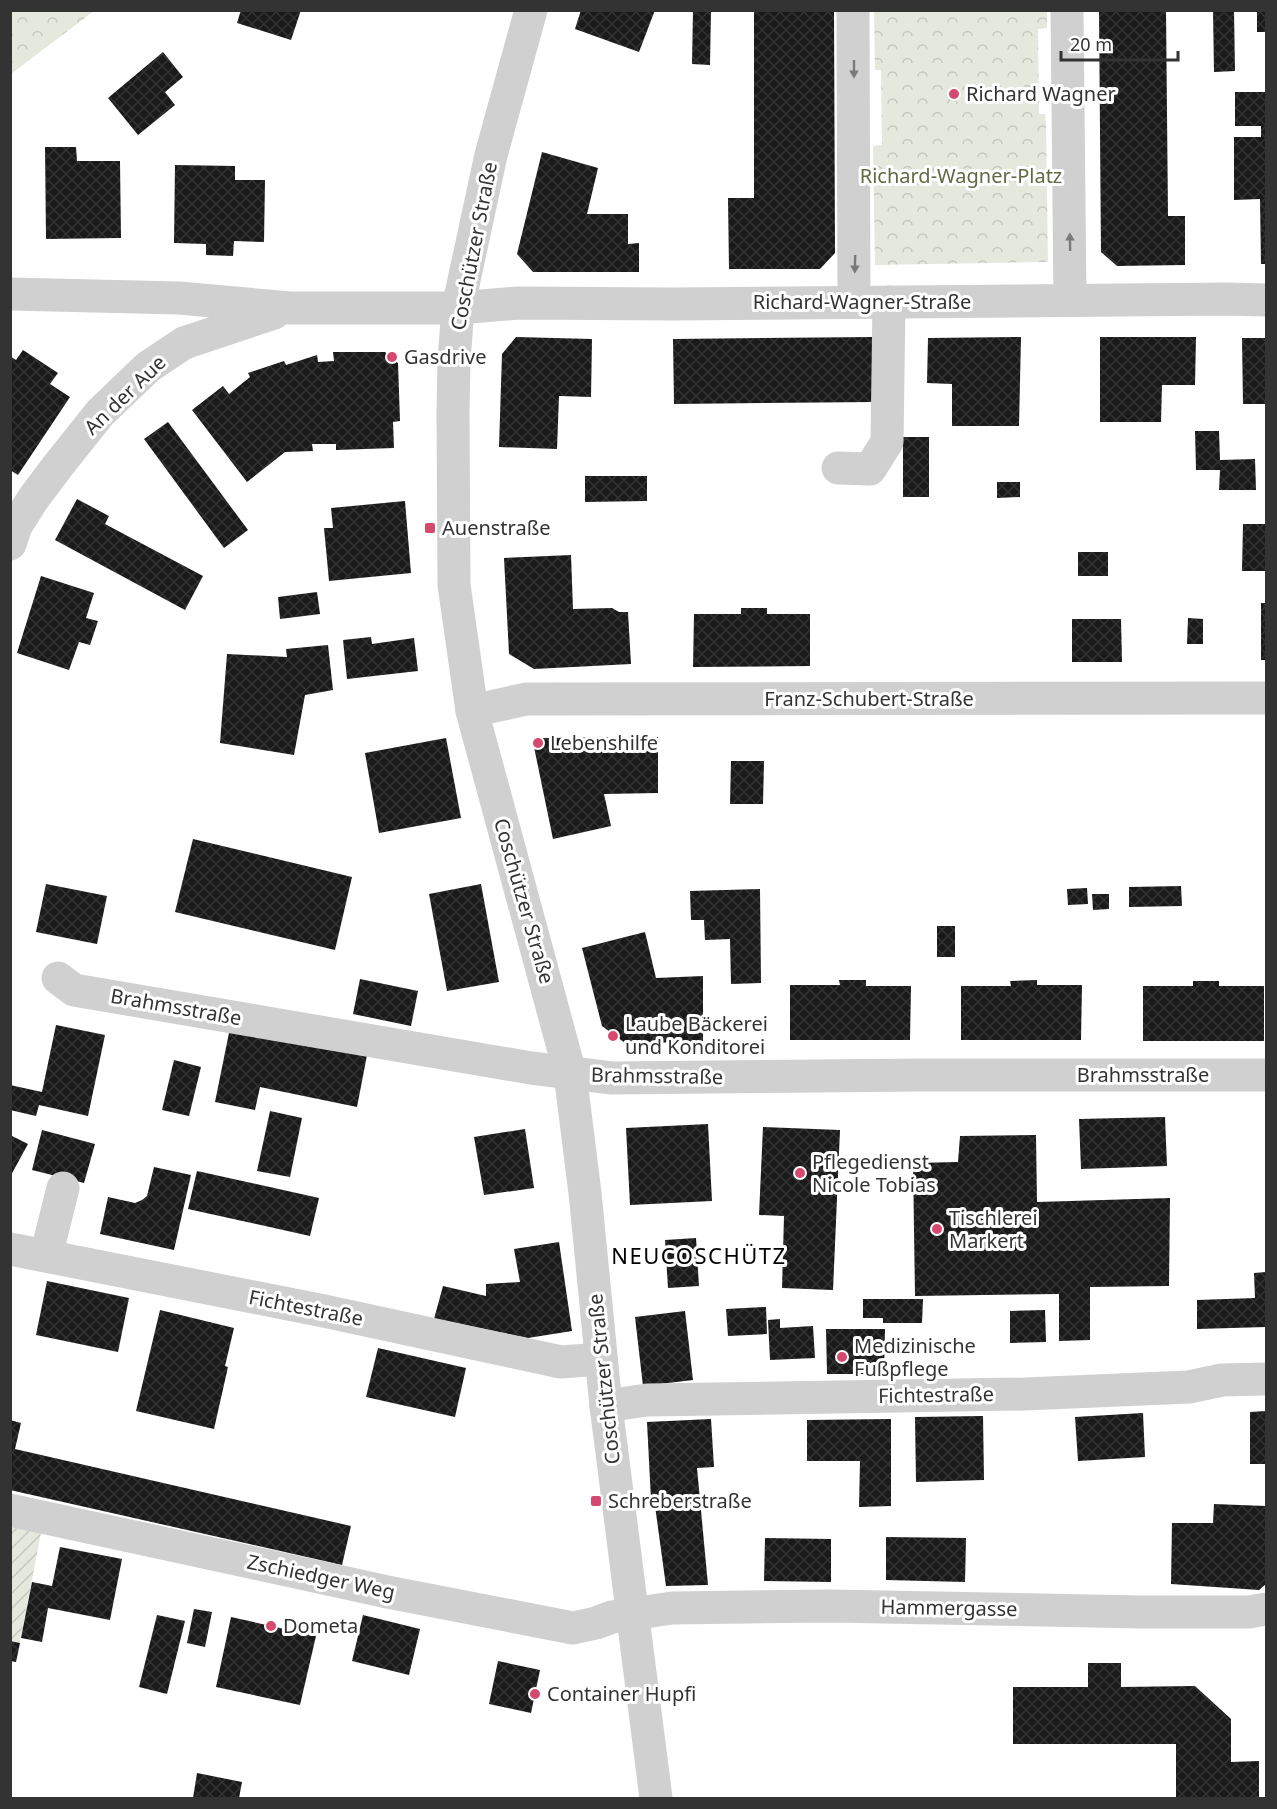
<svg xmlns="http://www.w3.org/2000/svg" width="1277" height="1809" viewBox="0 0 1277 1809" font-family="'Noto Sans',sans-serif">
	<style>
		.forest { fill: url(#forest-crowns) }
		.garden { fill: url(#garden-furrows) }
		.building { fill: url(#building-cross-hatch) }
		.lines { fill: none; stroke-linecap: round; stroke-linejoin: round }
		.minor { stroke: #d0d0d0; stroke-width: 33 }
		.oneway { fill: #7a7a7a }
		.poi-dot { fill: #d6496e; stroke: #fff; stroke-width: 2 }
		.labels { text-anchor: middle; stroke-width: 6; stroke-linejoin: round; paint-order: stroke }
		.poi-label { font-size: 20px; fill: #333; stroke: #fff; text-anchor: start }
		.park-label { font-size: 20px; fill: #5e6b43; stroke: #fff }
		.street-label { font-size: 20px; fill: #333; stroke: #fff }
		.quarter-label { font-size: 22px; letter-spacing: 1.5px; fill: #000; stroke: #fff }
	</style>
	<defs>
		<pattern id="forest-crowns" width="20" height="18" patternUnits="userSpaceOnUse" patternTransform="scale(1.5)"><rect width="20" height="18" fill="#e5e9dd"/><path d="M2 6a3 3 0 1 1 6 0M12 15a3 3 0 1 1 6 0" fill="none" stroke="#c5c8be"/></pattern>
		<pattern id="garden-furrows" width="10" height="10" patternUnits="userSpaceOnUse" patternTransform="scale(1.5)"><rect width="10" height="10" fill="#e5e9dd"/><path d="M-1 1l2-2M0 10L10 0M9 11l2-2" fill="none" stroke="#c5c8be"/></pattern>
		<pattern id="building-cross-hatch" width="8" height="8" patternUnits="userSpaceOnUse" patternTransform="scale(1.5)"><rect width="8" height="8" fill="#1a1a1a"/><path d="M0 0l8 8M0 8l8-8" fill="none" stroke="#333"/></pattern>
	</defs>
	<rect width="100%" height="100%" fill="#fff"/>
	<g class="forest">
		<polygon points="11,10 94,10 94,11 11,74"/>
		<polygon points="874,11 1047,11 1047,28 1038,29 1039,114 1045,114 1046,125 1048,262 875,265 873,146 882,145 881,70 875,70"/>
	</g>
	<polygon class="garden" points="10,1527 41,1533 16,1662 10,1661"/>
	<g class="building">
		<polygon points="241,10 301,10 291,40 237,23"/>
		<polygon points="581,10 655,10 639,52 575,29"/>
		<polygon points="693,10 711,10 710,65 692,64"/>
		<polygon points="754,10 834,10 835,253 820,269 729,269 728,198 754,198"/>
		<polygon points="1099,10 1166,10 1168,216 1185,216 1185,265 1117,266 1101,252"/>
		<polygon points="1213,10 1234,10 1235,71 1214,72"/>
		<rect x="1257" y="10" width="9" height="22"/>
		<polygon points="163,52 183,77 165,92 175,105 138,135 108,98"/>
		<polygon points="1235,92 1266,92 1266,264 1261,264 1260,199 1234,200 1234,137 1261,137 1261,126 1235,126"/>
		<polygon points="45,147 76,147 77,161 120,161 121,238 46,239"/>
		<polygon points="542,152 598,168 587,214 628,214 628,244 639,243 639,272 533,272 517,254"/>
		<polygon points="175,165 235,166 235,180 265,180 264,242 234,241 233,256 206,255 206,244 174,243"/>
		<polygon points="516,337 592,339 591,397 559,396 557,449 499,447 502,354"/>
		<polygon points="873,337 874,402 674,404 673,339"/>
		<polygon points="1021,337 1019,426 952,426 952,384 927,383 928,338"/>
		<polygon points="1100,337 1196,337 1195,385 1162,385 1161,422 1100,422"/>
		<polygon points="1242,338 1266,338 1266,404 1243,404"/>
		<polygon points="23,350 58,373 50,384 70,397 18,475 10,470 10,356 16,360"/>
		<polygon points="333,352 385,352 398,363 400,421 393,422 394,448 336,450 336,444 312,444 313,451 285,452 247,482 192,410 223,386 229,394 250,377 248,373 284,361 286,365 317,355 318,362 334,361"/>
		<polygon points="168,422 248,530 224,548 144,439"/>
		<polygon points="1195,431 1219,431 1220,460 1255,459 1256,490 1219,490 1220,470 1196,470"/>
		<rect x="903" y="437" width="26" height="60"/>
		<polygon points="585,476 647,476 647,501 585,502"/>
		<polygon points="997,482 1020,482 1020,497 997,498"/>
		<polygon points="77,499 109,516 105,524 203,576 185,610 55,540"/>
		<polygon points="405,501 411,573 329,581 324,528 333,528 331,508"/>
		<polygon points="1243,524 1266,524 1266,571 1242,571"/>
		<rect x="1078" y="552" width="30" height="24"/>
		<polygon points="571,555 573,609 612,608 619,612 628,612 631,664 534,669 509,654 504,558"/>
		<polygon points="41,576 94,593 86,618 98,621 90,645 79,642 69,670 17,653"/>
		<polygon points="317,592 320,614 280,619 278,597"/>
		<rect x="1261" y="603" width="5" height="57"/>
		<polygon points="741,608 767,608 767,614 810,614 810,666 693,667 694,614 741,614"/>
		<polygon points="1188,618 1203,619 1203,644 1187,644"/>
		<polygon points="1072,619 1121,619 1122,662 1072,662"/>
		<polygon points="371,637 372,644 414,638 418,671 347,679 343,640"/>
		<polygon points="328,645 333,690 305,695 294,755 220,743 227,654 287,657 286,649"/>
		<polygon points="658,737 658,793 604,794 611,826 553,839 534,747 541,738"/>
		<polygon points="446,738 461,818 379,833 365,753"/>
		<polygon points="731,761 764,761 763,804 730,804"/>
		<polygon points="193,839 352,877 335,950 175,912"/>
		<polygon points="46,884 107,896 97,944 36,932"/>
		<polygon points="481,884 499,982 447,991 429,894"/>
		<polygon points="1181,886 1182,906 1129,907 1129,887"/>
		<polygon points="1087,888 1088,904 1068,905 1067,889"/>
		<polygon points="760,889 761,983 731,984 730,939 705,940 704,920 691,920 690,891"/>
		<polygon points="1092,894 1109,894 1109,909 1093,910"/>
		<rect x="937" y="926" width="18" height="31"/>
		<polygon points="645,932 656,978 703,976 703,1042 625,1043 602,1026 582,948"/>
		<polygon points="360,979 418,991 411,1026 353,1014"/>
		<polygon points="839,980 866,980 866,986 911,986 910,1040 790,1040 790,985 840,985"/>
		<polygon points="1037,980 1037,985 1082,985 1081,1040 961,1040 961,986 1011,986 1010,981"/>
		<polygon points="1193,981 1219,981 1219,986 1264,986 1264,1041 1143,1041 1143,986 1193,986"/>
		<polygon points="231,1023 368,1050 357,1107 260,1087 255,1110 215,1102"/>
		<polygon points="56,1025 105,1035 88,1116 39,1105 36,1116 10,1110 10,1085 42,1092"/>
		<polygon points="174,1060 201,1067 189,1116 162,1110"/>
		<polygon points="270,1111 302,1118 290,1177 257,1171"/>
		<polygon points="1165,1117 1167,1166 1081,1169 1079,1119"/>
		<polygon points="708,1124 712,1201 630,1205 626,1128"/>
		<polygon points="763,1127 840,1130 833,1290 782,1288 784,1216 759,1215"/>
		<polygon points="525,1129 534,1188 484,1195 474,1137"/>
		<polygon points="42,1130 95,1144 84,1183 32,1170"/>
		<polygon points="10,1135 28,1144 10,1177"/>
		<polygon points="1036,1135 1037,1202 1170,1198 1169,1286 1090,1287 1090,1340 1059,1341 1059,1294 915,1296 913,1163 958,1162 960,1136"/>
		<polygon points="154,1167 191,1175 174,1250 100,1234 108,1197 135,1203 142,1200 147,1196"/>
		<polygon points="197,1171 319,1198 310,1236 188,1209"/>
		<polygon points="696,1238 699,1286 668,1288 665,1240"/>
		<polygon points="559,1242 572,1331 528,1338 434,1319 443,1286 486,1296 486,1284 520,1282 514,1249"/>
		<polygon points="1266,1272 1266,1327 1197,1329 1197,1300 1255,1298 1254,1273"/>
		<polygon points="47,1281 129,1298 118,1352 36,1335"/>
		<polygon points="863,1299 923,1299 922,1323 883,1323 883,1318 863,1318"/>
		<polygon points="766,1307 767,1334 728,1336 726,1309"/>
		<polygon points="160,1310 234,1328 225,1366 228,1367 214,1429 136,1411"/>
		<polygon points="1045,1310 1046,1342 1010,1343 1010,1311"/>
		<polygon points="685,1311 693,1380 643,1386 635,1317"/>
		<polygon points="780,1319 780,1328 813,1326 815,1358 770,1360 768,1320"/>
		<polygon points="826,1329 885,1329 884,1374 827,1374"/>
		<polygon points="378,1348 466,1368 455,1417 366,1397"/>
		<polygon points="1266,1411 1266,1464 1250,1464 1250,1412"/>
		<polygon points="1143,1413 1145,1457 1078,1461 1075,1417"/>
		<polygon points="983,1416 984,1480 916,1482 915,1417"/>
		<polygon points="711,1419 714,1467 697,1468 708,1585 666,1586 655,1506 651,1500 647,1422"/>
		<polygon points="891,1419 891,1506 859,1507 860,1461 807,1461 807,1420"/>
		<polygon points="10,1420 21,1423 15,1449 351,1526 342,1565 10,1490"/>
		<polygon points="1214,1504 1266,1506 1266,1584 1259,1590 1171,1584 1172,1523 1213,1523"/>
		<polygon points="886,1537 966,1538 965,1582 886,1580"/>
		<polygon points="765,1538 831,1539 831,1582 764,1581"/>
		<polygon points="60,1547 122,1559 110,1620 48,1608 42,1642 21,1638 32,1582 52,1586"/>
		<polygon points="194,1609 212,1612 205,1647 187,1643"/>
		<polygon points="157,1615 185,1621 167,1694 139,1687"/>
		<polygon points="363,1615 420,1629 409,1675 352,1661"/>
		<polygon points="231,1617 316,1636 300,1705 216,1687"/>
		<polygon points="10,1641 20,1643 16,1662 10,1661"/>
		<polygon points="498,1661 540,1670 531,1713 489,1704"/>
		<polygon points="1088,1663 1121,1663 1121,1687 1195,1686 1231,1719 1231,1762 1259,1761 1259,1798 1176,1798 1176,1744 1013,1744 1013,1687 1088,1687"/>
		<polygon points="197,1773 242,1782 239,1798 193,1798"/>
	</g>
	<g class="lines">
		<g class="minor">
			<polyline points="531,10 491,155 458,308 454,360 453,412 454,585 472,711 570,1073 585,1193 606,1406 656,1798"/>
			<polyline points="853,10 854,302"/>
			<polyline points="1067,10 1070,300"/>
			<polyline points="10,294 179,298 290,308 458,308 518,303 673,304 1227,299 1266,300"/>
			<polyline points="838,468 870,469 887,442 889,302"/>
			<polyline points="10,544 16,526 33,499 57,467 100,413 148,367 184,343 274,313"/>
			<polyline points="472,711 526,699 1266,698"/>
			<polyline points="58,978 74,990 531,1068 612,1078 921,1075 1266,1075"/>
			<polyline points="10,1249 324,1311 561,1362 601,1359"/>
			<polyline points="46,1256 63,1188"/>
			<polyline points="606,1406 647,1400 1025,1394 1189,1387 1222,1380 1266,1379"/>
			<polyline points="10,1510 388,1592 573,1628 596,1623 612,1617 672,1608 830,1606 1142,1612 1249,1612 1266,1609"/>
		</g>
	</g>
	<defs><path id="oneway-solid" d="M-6-.8H1V-3.2L6.5 0L1 3.2V.8H-6Z" transform="scale(1.5)"/></defs>
	<g class="oneway">
		<use href="#oneway-solid" transform="translate(854 69) rotate(90)"/>
		<use href="#oneway-solid" transform="translate(1070 242) rotate(-91)"/>
		<use href="#oneway-solid" transform="translate(855 264) rotate(91)"/>
	</g>
	<g class="poi-dot">
		<circle cx="954" cy="94" r="6"/>
		<circle cx="392" cy="357" r="6"/>
		<rect x="424" y="522" width="12" height="12" rx="3"/>
		<circle cx="538" cy="743" r="6"/>
		<circle cx="613" cy="1036" r="6"/>
		<circle cx="800" cy="1173" r="6"/>
		<circle cx="937" cy="1229" r="6"/>
		<circle cx="842" cy="1357" r="6"/>
		<rect x="590" y="1495" width="12" height="12" rx="3"/>
		<circle cx="271" cy="1626" r="6"/>
		<circle cx="535" cy="1694" r="6"/>
	</g>
	<g class="labels">
		<g class="poi-label">
			<text x="966" y="101">Richard Wagner</text>
			<text x="404" y="364">Gasdrive</text>
			<text x="442" y="535">Auenstraße</text>
			<text x="550" y="750">Lebenshilfe</text>
			<text x="625" y="1031">Laube Bäckerei<tspan x="625" dy="23">und Konditorei</tspan></text>
			<text x="812" y="1169">Pflegedienst<tspan x="812" dy="23">Nicole Tobias</tspan></text>
			<text x="949" y="1225">Tischlerei<tspan x="949" dy="23">Markert</tspan></text>
			<text x="854" y="1353">Medizinische<tspan x="854" dy="23">Fußpflege</tspan></text>
			<text x="608" y="1508">Schreberstraße</text>
			<text x="283" y="1633">Dometa</text>
			<text x="547" y="1701">Container Hupfi</text>
		</g>
		<g class="park-label">
			<text x="961" y="183">Richard-Wagner-Platz</text>
		</g>
		<g class="street-label">
			<text transform="translate(474 246) rotate(-79)" y="7">Coschützer Straße</text>
			<text x="862" y="309">Richard-Wagner-Straße</text>
			<text transform="translate(125 395) rotate(-44)" y="7">An der Aue</text>
			<text x="869" y="706">Franz-Schubert-Straße</text>
			<text transform="translate(524 901) rotate(74)" y="7">Coschützer Straße</text>
			<text transform="translate(176 1007) rotate(10)" y="7">Brahmsstraße</text>
			<text x="1143" y="1082">Brahmsstraße</text>
			<text transform="translate(657 1076) rotate(1)" y="7">Brahmsstraße</text>
			<text transform="translate(306 1308) rotate(11)" y="7">Fichtestraße</text>
			<text transform="translate(604 1379) rotate(-96)" y="7">Coschützer Straße</text>
			<text transform="translate(936 1395) rotate(-1)" y="7">Fichtestraße</text>
			<text transform="translate(321 1577) rotate(12)" y="7">Zschiedger Weg</text>
			<text transform="translate(949 1608) rotate(1)" y="7">Hammergasse</text>
		</g>
		<g class="quarter-label">
			<text x="699" y="1264">NEUCOSCHÜTZ</text>
		</g>
	</g>
	<rect width="1277" height="1809" fill="none" stroke="#333333" stroke-width="24"/>
	<path d="M1061 51v9h117v-9" fill="none" stroke="#333333" stroke-width="3"/>
	<text x="1070" y="51" font-size="18" fill="#333333" stroke="#ffffff" stroke-width="4.5" paint-order="stroke">20 m</text>
</svg>
